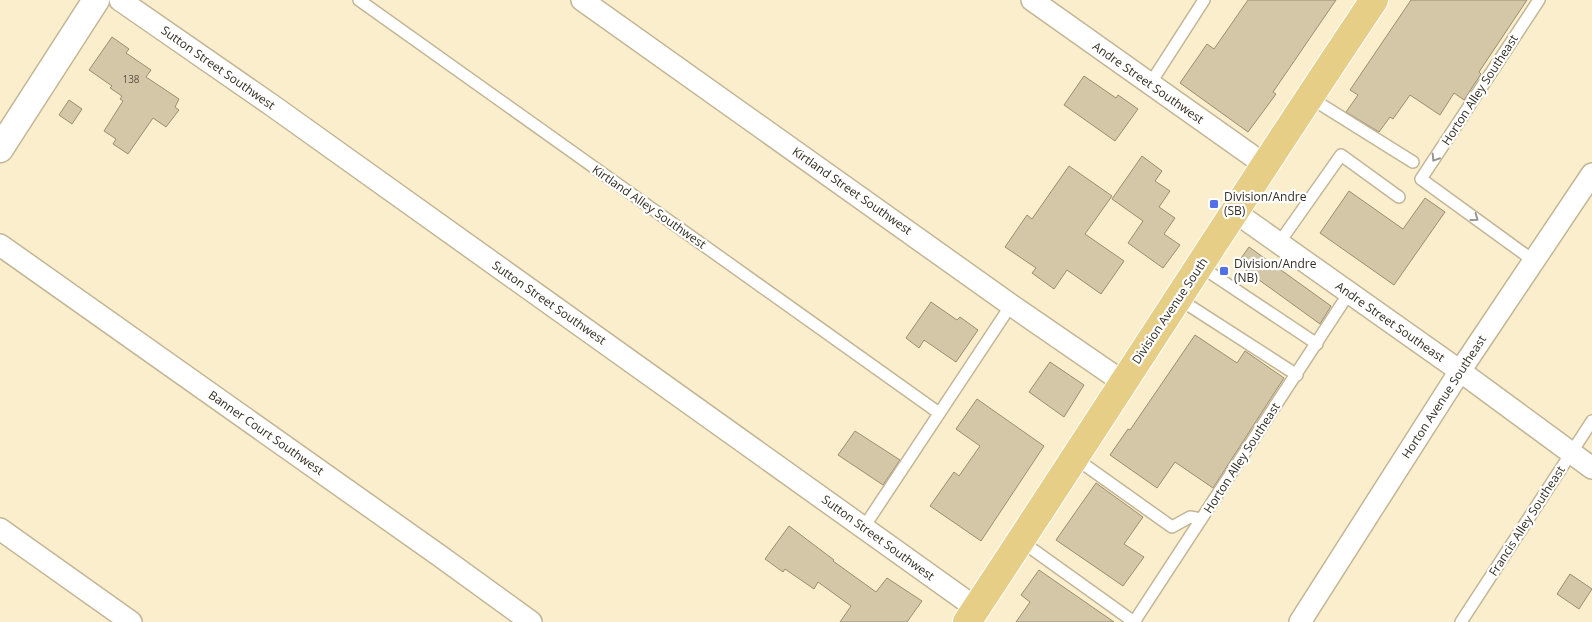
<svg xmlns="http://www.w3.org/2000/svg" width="1592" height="622" viewBox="0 0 1592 622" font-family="'Open Sans',sans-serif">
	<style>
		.building { fill: #d4c7a7; stroke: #9a8e6f }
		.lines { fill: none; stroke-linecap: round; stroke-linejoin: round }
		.service-casing { stroke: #c2b696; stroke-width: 14 }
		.minor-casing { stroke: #c2b696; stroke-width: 24 }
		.tertiary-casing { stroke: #c2b696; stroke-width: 29 }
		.primary-casing { stroke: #fff; stroke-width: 30 }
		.service { stroke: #fff; stroke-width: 11 }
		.minor { stroke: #fff; stroke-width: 21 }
		.tertiary { stroke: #fff; stroke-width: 26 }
		.primary { stroke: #e6ce87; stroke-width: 28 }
		.oneway { stroke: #999690 }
		.poi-dot { fill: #5271e6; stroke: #fff; stroke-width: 2 }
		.labels { text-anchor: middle; stroke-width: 4.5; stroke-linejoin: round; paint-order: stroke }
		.number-label { font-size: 10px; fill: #5b5443 }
		.street-label { font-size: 12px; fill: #332e22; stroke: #fff }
		.poi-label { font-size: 12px; fill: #332e22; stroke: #fff; text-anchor: start }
	</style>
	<rect width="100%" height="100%" fill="#fbeecc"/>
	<g class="building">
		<polygon points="1248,0 1336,0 1273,92 1276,94 1248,132 1180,83 1207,44 1214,49"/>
		<polygon points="1411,0 1527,0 1479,72 1481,74 1464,100 1454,93 1440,115 1410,95 1393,119 1390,117 1379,132 1346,112 1358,95 1350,90"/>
		<polygon points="112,37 129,49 126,53 151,70 146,77 179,99 175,107 179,110 166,127 153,118 128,154 113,144 116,139 104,131 123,101 120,99 122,96 110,88 112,86 89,70"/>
		<polygon points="1084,76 1116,98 1118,95 1138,109 1115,141 1064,105"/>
		<polygon points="69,100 82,109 72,124 59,115"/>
		<polygon points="1142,156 1162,171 1155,181 1170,191 1159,207 1175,218 1164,234 1180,245 1163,268 1128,243 1143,221 1112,199"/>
		<polygon points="1069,166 1112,196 1085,234 1124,261 1101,294 1067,270 1054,289 1032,273 1036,268 1005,247 1027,215 1032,219"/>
		<polygon points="1349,191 1403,229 1425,198 1445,212 1394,285 1320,233"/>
		<polygon points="1249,247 1331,306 1320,324 1237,264"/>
		<polygon points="931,302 957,320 960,317 978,330 956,362 924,340 919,348 906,338"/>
		<polygon points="1195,335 1237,363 1245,351 1284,378 1213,488 1175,462 1157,488 1110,455 1128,429 1130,430"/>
		<polygon points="1050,362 1084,385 1064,417 1029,392"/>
		<polygon points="977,399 1044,446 981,541 930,506 954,472 959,476 980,446 956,429"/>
		<polygon points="855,431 900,460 883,485 838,455"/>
		<polygon points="1096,483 1143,517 1124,544 1144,557 1123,586 1056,540"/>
		<polygon points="789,526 834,560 833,561 876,592 887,578 922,601 907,622 840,622 851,606 818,582 814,589 785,569 783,572 765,559"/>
		<polygon points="1039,570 1114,622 1016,622 1030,602 1021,595"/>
		<polygon points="1570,574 1592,589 1579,609 1557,594"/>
	</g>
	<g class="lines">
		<g class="service-casing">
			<g id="service">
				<polyline points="359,0 939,413"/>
				<polyline points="1150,84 1204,0"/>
				<polyline points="1309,97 1413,162"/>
				<polyline points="1279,243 1341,155 1399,197"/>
				<polyline points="1534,261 1421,179 1539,0"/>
				<polyline points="1200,266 1317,344"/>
				<polyline points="1179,299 1297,375"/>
				<polyline points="1075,458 1172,527 1190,517 1201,519"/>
				<polyline points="864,527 1011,305"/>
				<polyline points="1021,541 1134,622 1349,293"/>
				<polyline points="1461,622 1592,421"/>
			</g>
		</g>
		<g class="minor-casing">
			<g id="minor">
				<polyline points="120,0 273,106 976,608"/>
				<polyline points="582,0 1011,305 1123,382"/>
				<polyline points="1032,0 1265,165"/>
				<polyline points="1235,212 1460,371 1592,468"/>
				<polyline points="0,245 440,556 531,622"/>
				<polyline points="0,529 131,622"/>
				<polyline points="1300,622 1460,371 1592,174"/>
			</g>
		</g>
		<g class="tertiary-casing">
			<polyline id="tertiary" points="0,149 96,0"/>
		</g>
		<g class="primary-casing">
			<path id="primary" d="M967,622C1104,415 1236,206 1374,0"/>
		</g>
		<use href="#service" class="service"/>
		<use href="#minor" class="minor"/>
		<use href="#tertiary" class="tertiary"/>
		<use href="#primary" class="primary"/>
	</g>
	<defs><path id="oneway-chevron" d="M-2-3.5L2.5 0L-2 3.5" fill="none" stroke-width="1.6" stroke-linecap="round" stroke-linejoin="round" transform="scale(1.25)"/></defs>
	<g class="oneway">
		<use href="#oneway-chevron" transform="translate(1435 158) rotate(123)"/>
		<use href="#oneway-chevron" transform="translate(1475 218) rotate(36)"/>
	</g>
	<g class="poi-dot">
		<rect x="1209" y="199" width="10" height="10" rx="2.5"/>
		<rect x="1219" y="266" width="10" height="10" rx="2.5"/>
	</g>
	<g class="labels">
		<g class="number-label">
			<text x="131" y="83">138</text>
		</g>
		<g class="street-label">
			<text transform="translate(218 68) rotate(35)" y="4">Sutton Street Southwest</text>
			<text transform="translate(1148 83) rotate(35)" y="4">Andre Street Southwest</text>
			<text transform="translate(1480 90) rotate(-57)" y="4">Horton Alley Southeast</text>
			<text transform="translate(852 191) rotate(35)" y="4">Kirtland Street Southwest</text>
			<text transform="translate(649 207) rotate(35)" y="4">Kirtland Alley Southwest</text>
			<text transform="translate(549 303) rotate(35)" y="4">Sutton Street Southwest</text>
			<text transform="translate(1170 311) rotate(-56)" y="4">Division Avenue South</text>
			<text transform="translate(1390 322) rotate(35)" y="4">Andre Street Southeast</text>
			<text transform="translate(1444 397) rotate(-57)" y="4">Horton Avenue Southeast</text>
			<text transform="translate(266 433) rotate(35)" y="4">Banner Court Southwest</text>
			<text transform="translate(1242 458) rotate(-57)" y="4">Horton Alley Southeast</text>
			<text transform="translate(1527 521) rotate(-57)" y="4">Francis Alley Southeast</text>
			<text transform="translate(878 538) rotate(36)" y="4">Sutton Street Southwest</text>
		</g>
		<g class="poi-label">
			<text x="1224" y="201">Division/Andre<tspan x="1224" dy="14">(SB)</tspan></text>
			<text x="1234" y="268">Division/Andre<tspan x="1234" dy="14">(NB)</tspan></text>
		</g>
	</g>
</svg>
